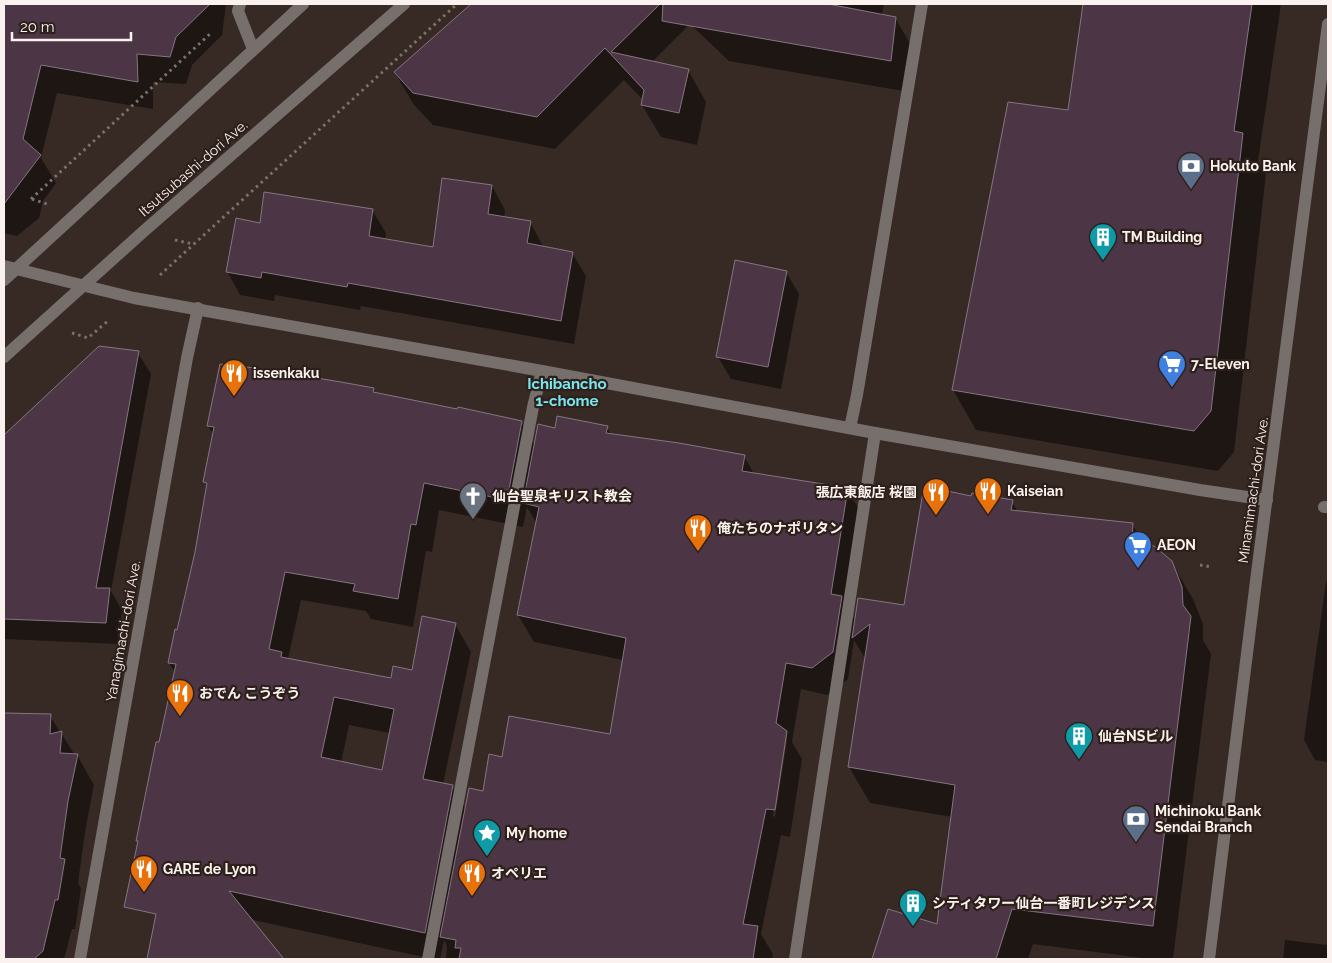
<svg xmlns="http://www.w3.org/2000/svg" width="1332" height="963" viewBox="0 0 1332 963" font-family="Raleway,'Noto Sans JP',sans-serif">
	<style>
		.shadow { fill: #0007; fill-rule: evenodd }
		.building { fill: #4c3545; stroke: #847680; fill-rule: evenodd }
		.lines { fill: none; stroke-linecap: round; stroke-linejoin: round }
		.path { stroke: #7c706c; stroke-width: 3; stroke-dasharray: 2.5 4; stroke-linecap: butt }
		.minor { stroke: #766f6c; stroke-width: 12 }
		.labels { text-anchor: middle; stroke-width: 4.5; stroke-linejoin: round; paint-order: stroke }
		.poi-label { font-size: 14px; font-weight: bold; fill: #fbf1ee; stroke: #2d201b; text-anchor: start }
		.street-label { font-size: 14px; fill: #fbf1ee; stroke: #2d201b }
		.neighbourhood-label { font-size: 15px; font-weight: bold; fill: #79e5ed; stroke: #2d201b }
	</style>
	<rect width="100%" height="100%" fill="#372a25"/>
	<g class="shadow">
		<polygon points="4,4 226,4 222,35 192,65 186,84 153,82 153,109 57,93 41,158 56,183 43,201 39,218 17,236 4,233"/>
		<polygon points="473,4 884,4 882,15 895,18 914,50 909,92 729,61 690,24 652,62 688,70 706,102 697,145 661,137 642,105 643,100 624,80 555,149 433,125 414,105 395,73"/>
		<polygon points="1084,4 1281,4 1258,161 1266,174 1234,452 1218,471 976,430 953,390 1069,111"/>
		<polygon points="492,186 505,210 504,218 530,222 543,246 543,248 572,253 586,276 574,344 361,306 360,310 275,295 274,301 240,295 227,271 261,224 372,210 386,233 385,240 434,249"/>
		<polygon points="786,272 799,294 781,389 731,379 718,357"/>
		<polygon points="100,347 138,353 151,374 111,591 122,610 118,644 4,639 4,437"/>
		<path d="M373,389L376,394L521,422L535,446L556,429L607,427L611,435L744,456L754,474L847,489L863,516L848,609L856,622L905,606L972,497L1012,502L1018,512L1132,524L1145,546L1171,562L1193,599L1203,624V640L1211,654L1173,959H1150L1033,944L1028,959H873L889,910L938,926L952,817L870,803L849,767L866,660L854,640L848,679L827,695L801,689L792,742L802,759L790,837L781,835L761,934L773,954L772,959H446L447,946L444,940L440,959H433L244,918L132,873L176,674L169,663L196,552L207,486L205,482L214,436L208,426ZM527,507L537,524L518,615L534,642L623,660L611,735L503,758L484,793L466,810L452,786L443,784L471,652L455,624L413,671L392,679L288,659L301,600L366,611L371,619L413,627L426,551L432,552L439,510L523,527ZM349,725L390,733L383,772L341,763ZM785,734H787V740L775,817L773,816Z"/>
		<polygon points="1328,581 1328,762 1315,760 1304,740 1326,582"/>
		<polygon points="4,714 50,716 75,755 77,755 94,785 85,832 78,883 81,889 75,929 72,929 64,959 4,959"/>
		<polygon points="152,939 249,959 149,959"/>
		<polygon points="1285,940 1328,945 1328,959 1283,959"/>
	</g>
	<g class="building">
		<polygon points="4,4 210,4 176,37 170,57 137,54 138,82 41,65 23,139 41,155 4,204"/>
		<polygon points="471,4 660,4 611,52 689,69 679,113 641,105 644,90 605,48 537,117 413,93 394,72"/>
		<polygon points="663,4 828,4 896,17 891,61 662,21"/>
		<polygon points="1083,4 1252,4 1234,131 1243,133 1211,411 1194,431 952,390 1008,102 1068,110"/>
		<polygon points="442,178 492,185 488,214 531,221 527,243 573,252 561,321 348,283 347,287 262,272 261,278 226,272 236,218 260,223 264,192 373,209 369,236 433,247"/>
		<polygon points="735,260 787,271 768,367 716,357"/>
		<polygon points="99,346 139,351 96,588 110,588 106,623 4,619 4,435"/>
		<path d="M220,364L255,368L341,382L374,388L373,392L457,409L458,407L522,421L507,500L424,483L416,525L411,524L398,599L353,591L355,584L285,572L269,649L282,652L281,657L391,678L393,666L412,670L422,616L456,623L423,779L453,785L425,933L229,891L284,959H147L156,914L124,907L138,841H136L156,742H159L176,664L168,663L175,629L177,630L195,552L207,483L203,482L214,427L207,426ZM334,697L394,709L382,770L321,757Z"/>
		<polygon points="557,416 608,426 606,433 679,443 745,455 742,471 848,488 831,594 842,596 833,652 812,668 786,663 776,723 787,731 775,810 766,809 743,924 758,926 753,959 459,959 461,948 455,948 456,940 440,937 469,788 483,791 489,754 502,757 509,716 610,734 626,638 517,615 539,507 523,503 538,424 555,428"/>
		<polygon points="924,486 971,496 972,493 1013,500 1011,510 1133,523 1132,542 1154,546 1172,561 1182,587 1183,605 1191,616 1153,926 1012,909 996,959 872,959 888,909 937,924 955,785 848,767 870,624 852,638 858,598 904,605"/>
		<polygon points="4,713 51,714 50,734 62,731 60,753 78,754 68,801 60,858 65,859 58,900 55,900 43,951 34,959 4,959"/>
	</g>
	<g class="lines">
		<g class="path">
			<polyline points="31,199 211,33"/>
			<polyline points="32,199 47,204"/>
			<polyline points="175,240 193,244"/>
			<polyline points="160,275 457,4"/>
			<polyline points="72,333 88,338 109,320"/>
			<polyline points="1200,565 1212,567"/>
		</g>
		<g class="minor">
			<polyline points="240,4 238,11 253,49"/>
			<polyline points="4,266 134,298 542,371 875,433 1200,490 1267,500"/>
			<polyline points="4,280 78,212 303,4"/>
			<polyline points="4,357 144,231 404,4"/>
			<polyline points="850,428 857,395 922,4"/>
			<polyline points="1324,507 1328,507"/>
			<polyline points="80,959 187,358 198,308"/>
			<polyline points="428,959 533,407 542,371"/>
			<polyline points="795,959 875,433"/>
			<polyline points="1209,959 1257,573 1328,24"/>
		</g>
	</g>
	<defs>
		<g id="bank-pin" transform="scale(1.4375)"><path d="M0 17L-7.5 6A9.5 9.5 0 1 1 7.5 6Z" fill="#5c6f8a" stroke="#2d201b"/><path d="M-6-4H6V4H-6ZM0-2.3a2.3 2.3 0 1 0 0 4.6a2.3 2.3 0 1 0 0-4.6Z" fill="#fff"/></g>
		<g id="building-pin" transform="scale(1.4375)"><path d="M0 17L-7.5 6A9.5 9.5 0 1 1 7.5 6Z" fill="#0f9aa8" stroke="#2d201b"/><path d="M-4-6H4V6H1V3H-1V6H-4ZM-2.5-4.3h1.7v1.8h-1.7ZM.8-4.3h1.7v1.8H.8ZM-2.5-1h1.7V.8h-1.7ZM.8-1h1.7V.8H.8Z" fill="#fff"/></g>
		<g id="supermarket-pin" transform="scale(1.4375)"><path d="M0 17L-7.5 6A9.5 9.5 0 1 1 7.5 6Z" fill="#3f7fe0" stroke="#2d201b"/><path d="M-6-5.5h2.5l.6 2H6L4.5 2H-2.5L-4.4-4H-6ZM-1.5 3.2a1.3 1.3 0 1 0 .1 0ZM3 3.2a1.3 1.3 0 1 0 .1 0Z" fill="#fff"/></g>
		<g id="restaurant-pin" transform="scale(1.4375)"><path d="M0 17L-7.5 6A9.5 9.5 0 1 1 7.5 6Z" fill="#e8710a" stroke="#2d201b"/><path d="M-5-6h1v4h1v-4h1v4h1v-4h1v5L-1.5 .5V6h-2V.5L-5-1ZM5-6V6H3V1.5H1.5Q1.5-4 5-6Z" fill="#fff"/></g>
		<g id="church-pin" transform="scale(1.4375)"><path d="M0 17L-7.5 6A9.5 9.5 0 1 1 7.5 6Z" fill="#6b7280" stroke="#2d201b"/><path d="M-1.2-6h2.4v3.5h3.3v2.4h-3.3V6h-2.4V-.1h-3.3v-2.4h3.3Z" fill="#fff"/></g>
		<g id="sight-pin" transform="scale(1.4375)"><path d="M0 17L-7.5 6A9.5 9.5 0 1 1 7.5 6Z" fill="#0f9aa8" stroke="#2d201b"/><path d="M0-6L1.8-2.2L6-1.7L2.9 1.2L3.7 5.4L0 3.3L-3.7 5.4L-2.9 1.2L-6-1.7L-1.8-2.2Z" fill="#fff"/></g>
	</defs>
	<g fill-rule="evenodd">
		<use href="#bank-pin" x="1191" y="166"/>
		<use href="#building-pin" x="1103" y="237"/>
		<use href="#supermarket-pin" x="1172" y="364"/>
		<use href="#restaurant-pin" x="234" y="373"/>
		<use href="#restaurant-pin" x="988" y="491"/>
		<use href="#restaurant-pin" x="936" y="492"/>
		<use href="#church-pin" x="473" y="496"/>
		<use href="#restaurant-pin" x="698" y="528"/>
		<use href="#supermarket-pin" x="1138" y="545"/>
		<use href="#restaurant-pin" x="180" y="693"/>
		<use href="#building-pin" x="1079" y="736"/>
		<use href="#bank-pin" x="1136" y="819"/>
		<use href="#sight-pin" x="487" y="833"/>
		<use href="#restaurant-pin" x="144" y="869"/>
		<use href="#restaurant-pin" x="472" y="873"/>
		<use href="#building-pin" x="913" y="903"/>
	</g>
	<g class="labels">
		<g class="poi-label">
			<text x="1210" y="171">Hokuto Bank</text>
			<text x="1122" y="242">TM Building</text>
			<text x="1191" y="369">7-Eleven</text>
			<text x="253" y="378">issenkaku</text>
			<text x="1007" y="496">Kaiseian</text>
			<text x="917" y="497" text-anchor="end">張広東飯店 桜園</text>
			<text x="492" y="501">仙台聖泉キリスト教会</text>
			<text x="717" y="533">俺たちのナポリタン</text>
			<text x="1157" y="550">AEON</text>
			<text x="199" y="698">おでん こうぞう</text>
			<text x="1098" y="741">仙台NSビル</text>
			<text x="1155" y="816">Michinoku Bank<tspan x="1155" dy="16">Sendai Branch</tspan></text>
			<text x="506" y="838">My home</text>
			<text x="163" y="874">GARE de Lyon</text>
			<text x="491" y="878">オペリエ</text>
			<text x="932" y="908">シティタワー仙台一番町レジデンス</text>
		</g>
		<g class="street-label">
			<text transform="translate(193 168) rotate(-41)" y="5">Itsutsubashi-dori Ave.</text>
			<text transform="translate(1253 490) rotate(-82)" y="5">Minamimachi-dori Ave.</text>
			<text transform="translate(123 631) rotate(-80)" y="5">Yanagimachi-dori Ave.</text>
		</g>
		<g class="neighbourhood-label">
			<text x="567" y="389">Ichibancho<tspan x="567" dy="17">1-chome</tspan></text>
		</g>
	</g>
	<rect width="1332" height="963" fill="none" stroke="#fbf1ee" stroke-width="10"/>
	<path d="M12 32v8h119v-8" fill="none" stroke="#fbf1ee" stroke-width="2.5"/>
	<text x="20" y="32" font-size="15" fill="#fbf1ee" stroke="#2d201b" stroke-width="4" paint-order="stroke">20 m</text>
</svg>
